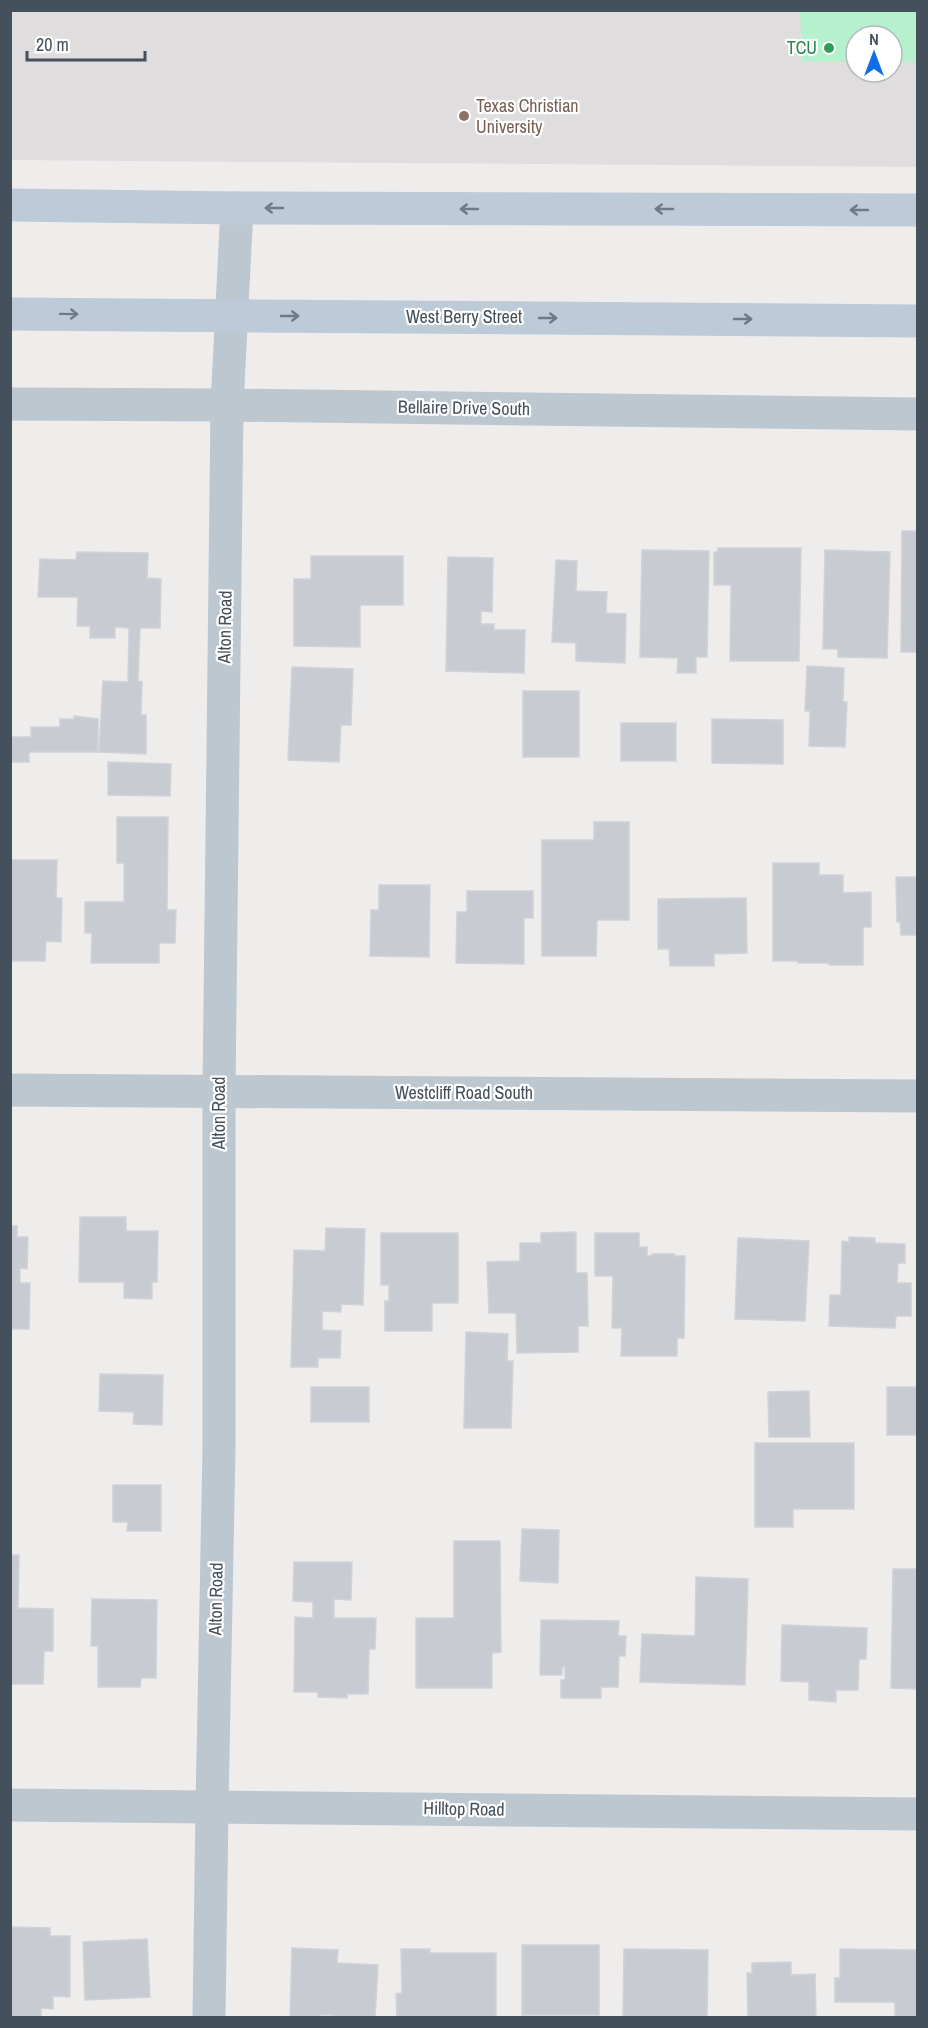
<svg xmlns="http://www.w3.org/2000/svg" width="928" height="2028" viewBox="0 0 928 2028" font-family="'Archivo Narrow',sans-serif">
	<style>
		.education { fill: #e0ddde; fill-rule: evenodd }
		.green { fill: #b6f1cd }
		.building { fill: #c9cbd2; stroke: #d0d2d9; stroke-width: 1.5 }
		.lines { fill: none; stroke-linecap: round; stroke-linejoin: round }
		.street { stroke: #bcc7d0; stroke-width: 33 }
		.secondary { stroke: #bdcad7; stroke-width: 33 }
		.oneway { stroke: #6e7b86 }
		.leisure-dot { fill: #2e9e5b; stroke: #fff; stroke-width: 2 }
		.education-dot { fill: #8d6e63; stroke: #fff; stroke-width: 2 }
		.labels { text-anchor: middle; stroke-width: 4.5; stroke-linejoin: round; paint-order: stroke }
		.leisure-label { font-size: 18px; fill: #27864d; stroke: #fff; text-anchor: end }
		.education-label { font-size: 18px; fill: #785e54; stroke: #fff; text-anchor: start }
		.street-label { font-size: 18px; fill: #44505b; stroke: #fff }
	</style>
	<rect width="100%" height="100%" fill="#efecec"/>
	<path class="education" d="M11,11H917V167L11,160ZM856,36H892V72H856Z"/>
	<polygon class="green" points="800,11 917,11 917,62 892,62 892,36 856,36 856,62 802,61"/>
	<g class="building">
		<polygon points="902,531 918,531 918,652 901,652"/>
		<polygon points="718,548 801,548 799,661 730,661 731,585 714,585 714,552 718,552"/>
		<polygon points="642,550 709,551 707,657 696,657 696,673 677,673 678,658 640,657"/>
		<polygon points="825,550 890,552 887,658 838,657 838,649 823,649"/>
		<polygon points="77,552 148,553 147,578 161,579 160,628 140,628 138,681 142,682 141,715 146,715 146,754 99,752 103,681 128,682 129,628 115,627 115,638 90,638 90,626 77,626 78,597 38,597 40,559 76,560"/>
		<polygon points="311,556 403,556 403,605 360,605 360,647 294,646 294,579 311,579"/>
		<polygon points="448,557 493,558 492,612 481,611 481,624 494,624 494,630 525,630 524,673 446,671"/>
		<polygon points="556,560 577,561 576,591 607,592 606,613 626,614 625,663 576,661 576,643 552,642"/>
		<polygon points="807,666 844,668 843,702 847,702 845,747 809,746 810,711 805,711"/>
		<polygon points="292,667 353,669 351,725 341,725 339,762 288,760"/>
		<rect x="523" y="691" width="56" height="66"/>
		<polygon points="74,716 98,719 98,752 29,752 29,762 10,762 10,737 31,737 31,727 60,727 60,719 74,719"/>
		<polygon points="712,719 783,720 783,764 712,763"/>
		<rect x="621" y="723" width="55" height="38"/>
		<polygon points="108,762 171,764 170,796 108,795"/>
		<polygon points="117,817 168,817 167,910 176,910 175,943 159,943 159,963 91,963 92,933 85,933 85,902 124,902 124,863 117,863"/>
		<polygon points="594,822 629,822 629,920 597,920 596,956 542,956 542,840 594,840"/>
		<polygon points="10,860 57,860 56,898 62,898 61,942 46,941 45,961 10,961"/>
		<polygon points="773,863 819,863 819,875 843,875 843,893 871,892 871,927 863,927 863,965 829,965 829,963 798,963 798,961 773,961"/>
		<polygon points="896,877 918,877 918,935 901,935 900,922 897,922"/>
		<polygon points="379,885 430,885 429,957 370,956 371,910 379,910"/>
		<polygon points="467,891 533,891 533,918 524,918 524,964 456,963 457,912 467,912"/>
		<polygon points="746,898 747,953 714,954 714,966 670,966 669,949 658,949 658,899"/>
		<polygon points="80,1217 126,1217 126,1231 158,1231 157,1282 152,1282 152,1299 124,1298 124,1282 79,1282"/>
		<polygon points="10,1226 17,1226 17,1237 28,1237 27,1269 20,1268 20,1283 30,1283 29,1329 10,1329"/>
		<polygon points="326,1228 365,1229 363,1305 341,1304 341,1312 322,1311 322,1330 341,1331 340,1358 318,1358 318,1367 291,1367 294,1250 325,1251"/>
		<polygon points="576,1232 576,1273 587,1273 588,1326 578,1326 578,1352 517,1353 516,1313 489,1313 487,1262 520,1261 520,1243 541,1243 541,1233"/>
		<polygon points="381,1233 458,1233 458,1303 432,1303 432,1331 385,1331 385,1301 389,1301 389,1285 381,1285"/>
		<polygon points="595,1233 639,1233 639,1247 647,1247 647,1256 652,1256 652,1254 674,1254 674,1256 685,1256 684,1338 677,1338 677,1356 621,1356 622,1328 612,1328 613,1276 595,1276"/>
		<polygon points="849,1237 875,1238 875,1243 905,1244 905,1263 898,1263 897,1283 911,1283 911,1316 896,1316 895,1328 829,1326 830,1295 841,1295 842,1241 849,1242"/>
		<polygon points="738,1238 809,1241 805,1321 735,1319"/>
		<polygon points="466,1332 508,1334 507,1361 513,1361 511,1428 464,1428"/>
		<polygon points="100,1374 163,1375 162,1425 133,1424 134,1412 99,1411"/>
		<rect x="311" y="1387" width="58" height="35"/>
		<rect x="887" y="1387" width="31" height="48"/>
		<polygon points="809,1391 810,1437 769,1437 768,1392"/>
		<polygon points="755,1443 854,1443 854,1509 793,1509 793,1527 755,1527"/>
		<polygon points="113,1485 161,1485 161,1531 127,1531 128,1522 113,1522"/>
		<polygon points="522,1529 559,1530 558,1583 520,1581"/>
		<polygon points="454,1541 500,1541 501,1652 492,1653 492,1688 416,1688 416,1618 454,1618"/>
		<polygon points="10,1555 19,1555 18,1608 53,1609 53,1651 44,1651 43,1684 10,1684"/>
		<polygon points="294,1562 352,1562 351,1600 334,1599 334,1618 376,1618 375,1649 369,1649 368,1694 347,1694 347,1698 318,1697 318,1692 294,1692 295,1617 313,1618 313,1602 293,1601"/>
		<polygon points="893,1569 918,1569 918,1689 891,1688"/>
		<polygon points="696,1577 748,1579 745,1685 640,1682 642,1634 695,1636"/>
		<polygon points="92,1599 157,1600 156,1678 141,1678 140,1687 98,1687 98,1646 91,1646"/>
		<polygon points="541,1620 619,1621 618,1636 626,1636 625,1656 619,1656 618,1687 601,1687 601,1698 561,1698 561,1680 565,1680 565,1667 562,1667 562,1675 540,1675"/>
		<polygon points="782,1625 867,1628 866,1659 859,1659 858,1690 836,1690 836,1702 809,1700 809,1682 781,1681"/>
		<polygon points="10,1927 50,1928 50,1936 70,1936 70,1997 53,1996 53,2009 41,2008 41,2018 10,2018"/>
		<polygon points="147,1939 150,1997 85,2000 83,1942"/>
		<rect x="522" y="1945" width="77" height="70"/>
		<polygon points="292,1948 338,1950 337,1963 378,1965 375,2018 334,2018 334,2015 319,2015 319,2018 290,2018"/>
		<polygon points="401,1949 430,1949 430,1953 496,1953 496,2018 397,2018 396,1994 402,1993"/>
		<polygon points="624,1949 708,1950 707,2018 623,2018"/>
		<polygon points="840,1949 918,1950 918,2018 895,2018 895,2002 835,2002 835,1978 840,1978"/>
		<polygon points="791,1962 791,1975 815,1974 816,2018 748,2018 747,1973 752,1973 752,1963"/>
	</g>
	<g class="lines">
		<g class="street">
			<polyline points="10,404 227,405 918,414"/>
			<polyline points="10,1090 918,1096"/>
			<polyline points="10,1805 918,1814"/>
			<polyline points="209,2018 212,1807 219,1449 219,1091 227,405 237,208"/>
		</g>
		<g class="secondary">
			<polyline points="10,205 237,208 918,210"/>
			<polyline points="10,314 918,321"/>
		</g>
	</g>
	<defs><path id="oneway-shaft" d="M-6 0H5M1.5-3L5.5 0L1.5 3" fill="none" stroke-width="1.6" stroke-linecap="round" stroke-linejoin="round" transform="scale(1.5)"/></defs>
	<g class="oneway">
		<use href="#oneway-shaft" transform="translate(274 208) rotate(-180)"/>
		<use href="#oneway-shaft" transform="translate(469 209) rotate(-180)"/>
		<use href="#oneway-shaft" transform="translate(664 209) rotate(-180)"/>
		<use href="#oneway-shaft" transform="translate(859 210) rotate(-180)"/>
		<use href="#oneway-shaft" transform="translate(69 314) rotate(1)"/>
		<use href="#oneway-shaft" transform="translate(290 316)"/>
		<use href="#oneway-shaft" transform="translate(548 318)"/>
		<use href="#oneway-shaft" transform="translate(743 319)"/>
	</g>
	<circle class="leisure-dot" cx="829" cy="48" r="6"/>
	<circle class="education-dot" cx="464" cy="116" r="6"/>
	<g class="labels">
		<g class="leisure-label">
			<text x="817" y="54">TCU</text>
		</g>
		<g class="education-label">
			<text x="476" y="112">Texas Christian<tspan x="476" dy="21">University</tspan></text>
		</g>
		<g class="street-label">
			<text x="464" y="323">West Berry Street</text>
			<text transform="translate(464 408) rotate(1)" y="6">Bellaire Drive South</text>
			<text transform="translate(225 627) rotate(-89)" y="6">Alton Road</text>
			<text x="464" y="1099">Westcliff Road South</text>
			<text transform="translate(219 1113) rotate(-90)" y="6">Alton Road</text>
			<text transform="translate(216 1599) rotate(-89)" y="6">Alton Road</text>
			<text transform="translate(464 1809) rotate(1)" y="6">Hilltop Road</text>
		</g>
	</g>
	<rect width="928" height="2028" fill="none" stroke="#44505b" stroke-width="24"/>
	<g transform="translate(874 54)"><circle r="28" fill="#ffffff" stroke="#b4b9bd" stroke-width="1.5"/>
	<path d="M0-4.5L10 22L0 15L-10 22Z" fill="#0e6ee8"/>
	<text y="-9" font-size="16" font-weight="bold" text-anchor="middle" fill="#44505b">N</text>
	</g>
	<path d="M27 51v9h118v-9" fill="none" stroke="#44505b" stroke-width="3"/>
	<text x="36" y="51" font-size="18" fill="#44505b" stroke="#ffffff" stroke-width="4.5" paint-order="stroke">20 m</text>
</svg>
